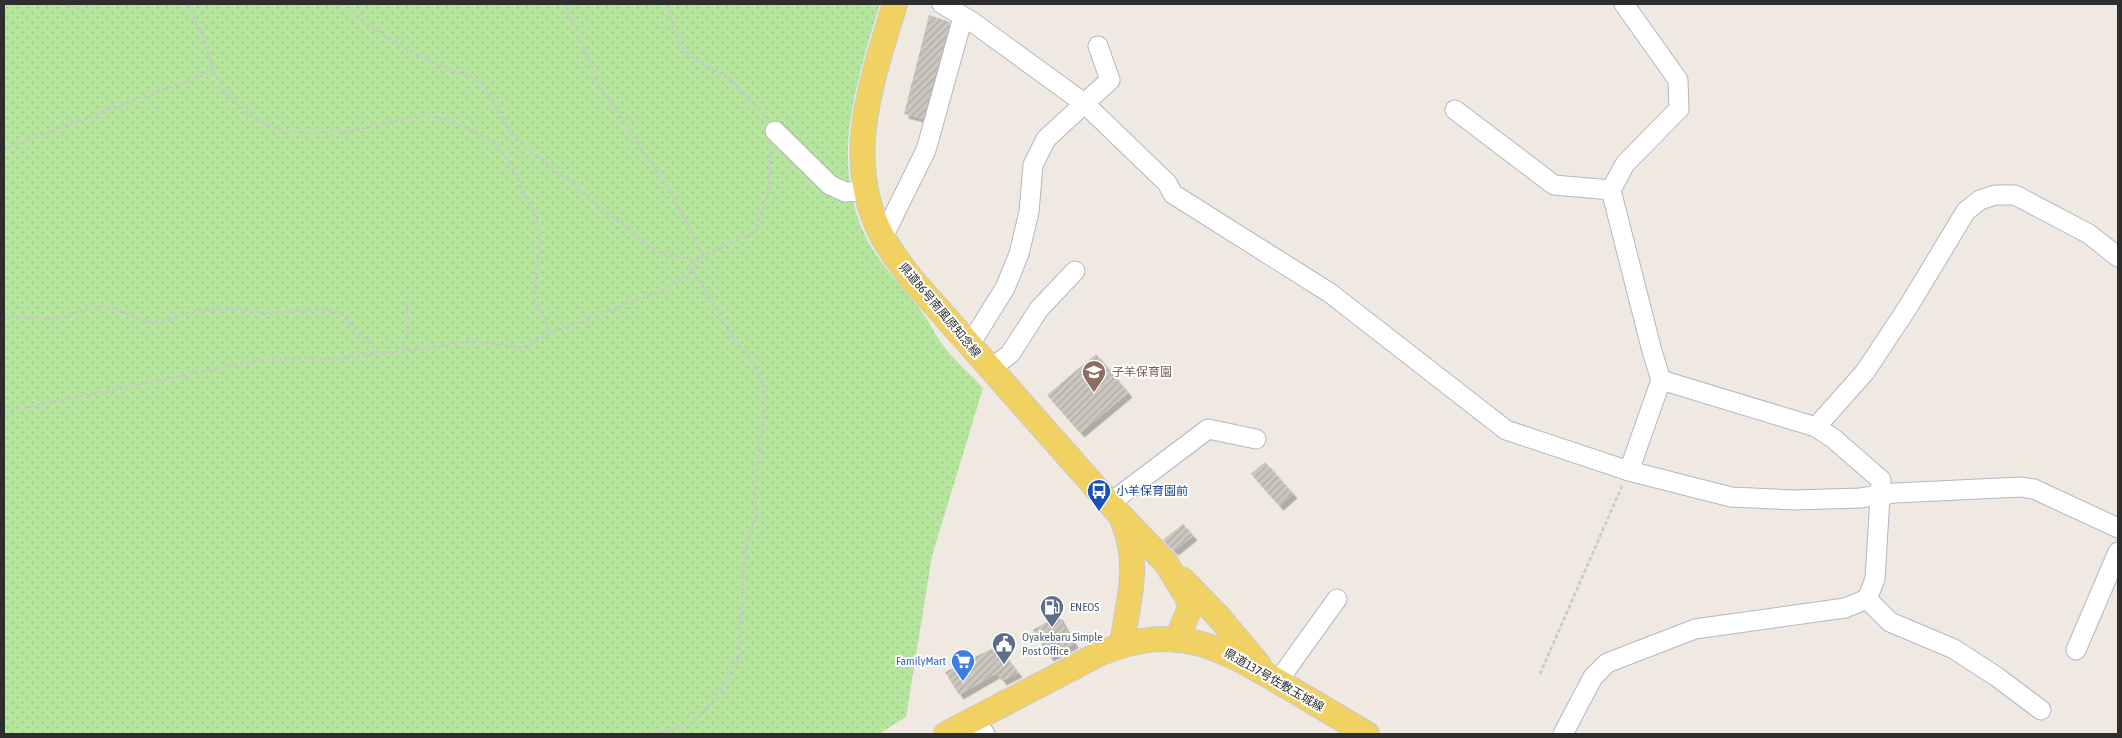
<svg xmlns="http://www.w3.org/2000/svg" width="2122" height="738" viewBox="0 0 2122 738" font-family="'Asap Condensed','Noto Sans JP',sans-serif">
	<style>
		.grass { fill: url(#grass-dots) }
		.building { fill: url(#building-hatch); filter: url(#shadow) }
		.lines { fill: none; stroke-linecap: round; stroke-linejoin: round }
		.minor-casing { stroke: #b4b7c1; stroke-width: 21 }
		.major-casing { stroke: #c9c9c9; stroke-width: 26 }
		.path { stroke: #c9c9c9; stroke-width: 2.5; stroke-dasharray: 4 2.5; stroke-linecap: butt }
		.minor { stroke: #fff; stroke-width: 19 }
		.major { stroke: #f2d163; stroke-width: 24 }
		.labels { text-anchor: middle; stroke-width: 4; stroke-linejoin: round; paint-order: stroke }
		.street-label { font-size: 12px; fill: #2e2e2e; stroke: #fff }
		.education-label { font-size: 12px; fill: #785e54; stroke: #fff; text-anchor: start }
		.transit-label { font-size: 12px; fill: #164399; stroke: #fff; text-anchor: start }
		.service-label { font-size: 12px; fill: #4e5e75; stroke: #fff; text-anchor: start }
		.shop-label { font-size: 12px; fill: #366cbe; stroke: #fff; text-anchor: end }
	</style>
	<defs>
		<pattern id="grass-dots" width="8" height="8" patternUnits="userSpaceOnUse" patternTransform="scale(1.25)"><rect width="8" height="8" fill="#b6e59e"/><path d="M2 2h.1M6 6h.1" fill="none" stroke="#9dc588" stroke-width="1.8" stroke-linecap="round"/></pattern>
		<pattern id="building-hatch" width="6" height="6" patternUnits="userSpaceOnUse" patternTransform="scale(1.25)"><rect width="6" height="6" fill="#cbc7bf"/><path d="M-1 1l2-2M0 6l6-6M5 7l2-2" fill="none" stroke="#afaba4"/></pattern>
		<filter id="shadow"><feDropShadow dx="4.5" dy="4.5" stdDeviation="0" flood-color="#0004"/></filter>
	</defs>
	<rect width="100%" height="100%" fill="#efe9e1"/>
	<path class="grass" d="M4,4H880C857,81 827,166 869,243C883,269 907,290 924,315C931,324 935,335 942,344C954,360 970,374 983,388L932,556L906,717L879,734H4Z"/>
	<g class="building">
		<polygon points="929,15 950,22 923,119 904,114"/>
		<polygon points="1096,354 1128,393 1080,433 1047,395"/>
		<polygon points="1265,462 1293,494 1279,506 1251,474"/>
		<polygon points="1183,524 1193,536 1174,551 1163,540"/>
		<polygon points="1058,615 1074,644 1049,657 1033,630"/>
		<polygon points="997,646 1018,673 1002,681 997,673 959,695 945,672"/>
	</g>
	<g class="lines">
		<g class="minor-casing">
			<g id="minor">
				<polyline points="942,4 971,21 1084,103 1167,183 1173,194 1330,293 1506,430 1629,471 1731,497 1794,500 1860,498 1895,493 2021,487 2034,489 2118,528"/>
				<polyline points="1624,4 1678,80 1679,109 1625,164 1611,190 1652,351 1661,380 1629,471"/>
				<polyline points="1455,110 1554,185 1611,190"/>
				<polyline points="775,131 830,185 845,192 866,191"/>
				<polyline points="883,237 926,150 963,17"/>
				<polyline points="969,346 1005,288 1019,254 1029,212 1033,165 1046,139 1110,80 1098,46"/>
				<polyline points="990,369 1010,354 1039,309 1075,271"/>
				<polyline points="1816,427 1865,372 1908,307 1966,211 1980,200 1995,195 2015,195 2089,234 2118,257"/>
				<polyline points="1110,503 1208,429 1256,439"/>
				<polyline points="1867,599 1890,622 1954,649 1997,677 2041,710"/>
				<polyline points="2076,650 2118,552"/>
				<polyline points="1278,681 1337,599"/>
				<polyline points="974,719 985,734"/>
				<polyline points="1563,734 1593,677 1607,663 1695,629 1845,608 1867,599 1875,579 1881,480 1834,439 1816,427 1661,380"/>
			</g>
		</g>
		<g class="major-casing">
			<g id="major">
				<path d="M895,4C872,81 842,159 882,236C890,251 901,264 910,277L1121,516L1166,563L1187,597L1190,607L1177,640"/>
				<polyline points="1183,580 1218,616 1259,665"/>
				<path d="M1122,645C1128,598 1141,567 1123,521"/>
				<path d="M946,734L1101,653C1177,623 1216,645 1281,683C1310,700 1338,717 1367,734"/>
			</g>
		</g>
		<g class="path">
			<polyline points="63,4 87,11"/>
			<polyline points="188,4 205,41 213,71 226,93 253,118 285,132 342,133 418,116 445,118 485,137 508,159 536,218 540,242 534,298 551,333"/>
			<polyline points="340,4 373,28 411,51 447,69 471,77 485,87 513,136 650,247 663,254 699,261"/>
			<polyline points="566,4 598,84 671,192 703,256"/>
			<polyline points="668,4 672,23 680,45 695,60 730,79 767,117"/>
			<polyline points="4,149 213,71"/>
			<polyline points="4,316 58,319 96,306 113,308 144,321 161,322 197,310 244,309 263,314 322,309 340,313 379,353"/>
			<polyline points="402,351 408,329 406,298"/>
			<polyline points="4,412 269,358 340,358 421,349 472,341 523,348 551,333 665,289 688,274 703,256 755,232 769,189 770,149"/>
			<polyline points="1540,674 1622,486"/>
			<polyline points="645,734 675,729 693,722 706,709 726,682 739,657 744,554 757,514 754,488 765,412 764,386 748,354 730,335 722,317 692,269"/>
		</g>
		<use href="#minor" class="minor"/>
		<use href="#major" class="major"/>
	</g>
	<defs>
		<g id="school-pin" transform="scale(1.25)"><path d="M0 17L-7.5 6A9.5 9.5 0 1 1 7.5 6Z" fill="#8d6e63" stroke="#fff"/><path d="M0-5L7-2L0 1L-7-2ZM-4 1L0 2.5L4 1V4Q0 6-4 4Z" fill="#fff"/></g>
		<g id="bus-pin" transform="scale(1.25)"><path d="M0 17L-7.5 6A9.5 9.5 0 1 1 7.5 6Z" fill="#1a4fb4" stroke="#fff"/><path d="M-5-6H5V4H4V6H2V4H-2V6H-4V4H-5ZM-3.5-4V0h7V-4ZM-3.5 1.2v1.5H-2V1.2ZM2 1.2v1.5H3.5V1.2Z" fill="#fff"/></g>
		<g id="fuel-pin" transform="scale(1.25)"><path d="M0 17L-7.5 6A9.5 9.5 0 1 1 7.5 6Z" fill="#5c6f8a" stroke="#fff"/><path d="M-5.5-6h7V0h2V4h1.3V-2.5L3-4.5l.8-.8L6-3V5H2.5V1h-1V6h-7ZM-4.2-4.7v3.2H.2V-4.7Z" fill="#fff"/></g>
		<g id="civic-pin" transform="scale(1.25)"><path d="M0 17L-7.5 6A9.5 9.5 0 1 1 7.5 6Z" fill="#5c6f8a" stroke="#fff"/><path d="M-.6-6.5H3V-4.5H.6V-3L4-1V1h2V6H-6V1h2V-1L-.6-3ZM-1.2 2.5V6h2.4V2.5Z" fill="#fff"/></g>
		<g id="supermarket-pin" transform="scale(1.25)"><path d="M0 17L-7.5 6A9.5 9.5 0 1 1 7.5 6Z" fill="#3f7fe0" stroke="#fff"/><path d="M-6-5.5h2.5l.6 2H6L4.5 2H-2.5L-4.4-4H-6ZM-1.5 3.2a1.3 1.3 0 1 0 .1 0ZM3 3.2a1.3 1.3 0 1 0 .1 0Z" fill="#fff"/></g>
	</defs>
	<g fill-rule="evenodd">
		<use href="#school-pin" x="1094" y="372"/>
		<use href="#bus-pin" x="1099" y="491"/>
		<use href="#fuel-pin" x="1052" y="607"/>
		<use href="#civic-pin" x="1004" y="644"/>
		<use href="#supermarket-pin" x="963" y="661"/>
	</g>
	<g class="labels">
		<g class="street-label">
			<text transform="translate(940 310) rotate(50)" y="4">県道86号南風原知念線</text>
			<text transform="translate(1274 680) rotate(30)" y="4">県道137号佐敷玉城線</text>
		</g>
		<g class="education-label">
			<text x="1112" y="376">子羊保育園</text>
		</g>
		<g class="transit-label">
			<text x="1116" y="495">小羊保育園前</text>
		</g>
		<g class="service-label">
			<text x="1070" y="611">ENEOS</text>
			<text x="1022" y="641">Oyakebaru Simple<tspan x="1022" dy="14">Post Office</tspan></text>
		</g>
		<g class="shop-label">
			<text x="946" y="665">FamilyMart</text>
		</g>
	</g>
	<rect width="2122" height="738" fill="none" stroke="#2e2e2e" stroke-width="10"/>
</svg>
